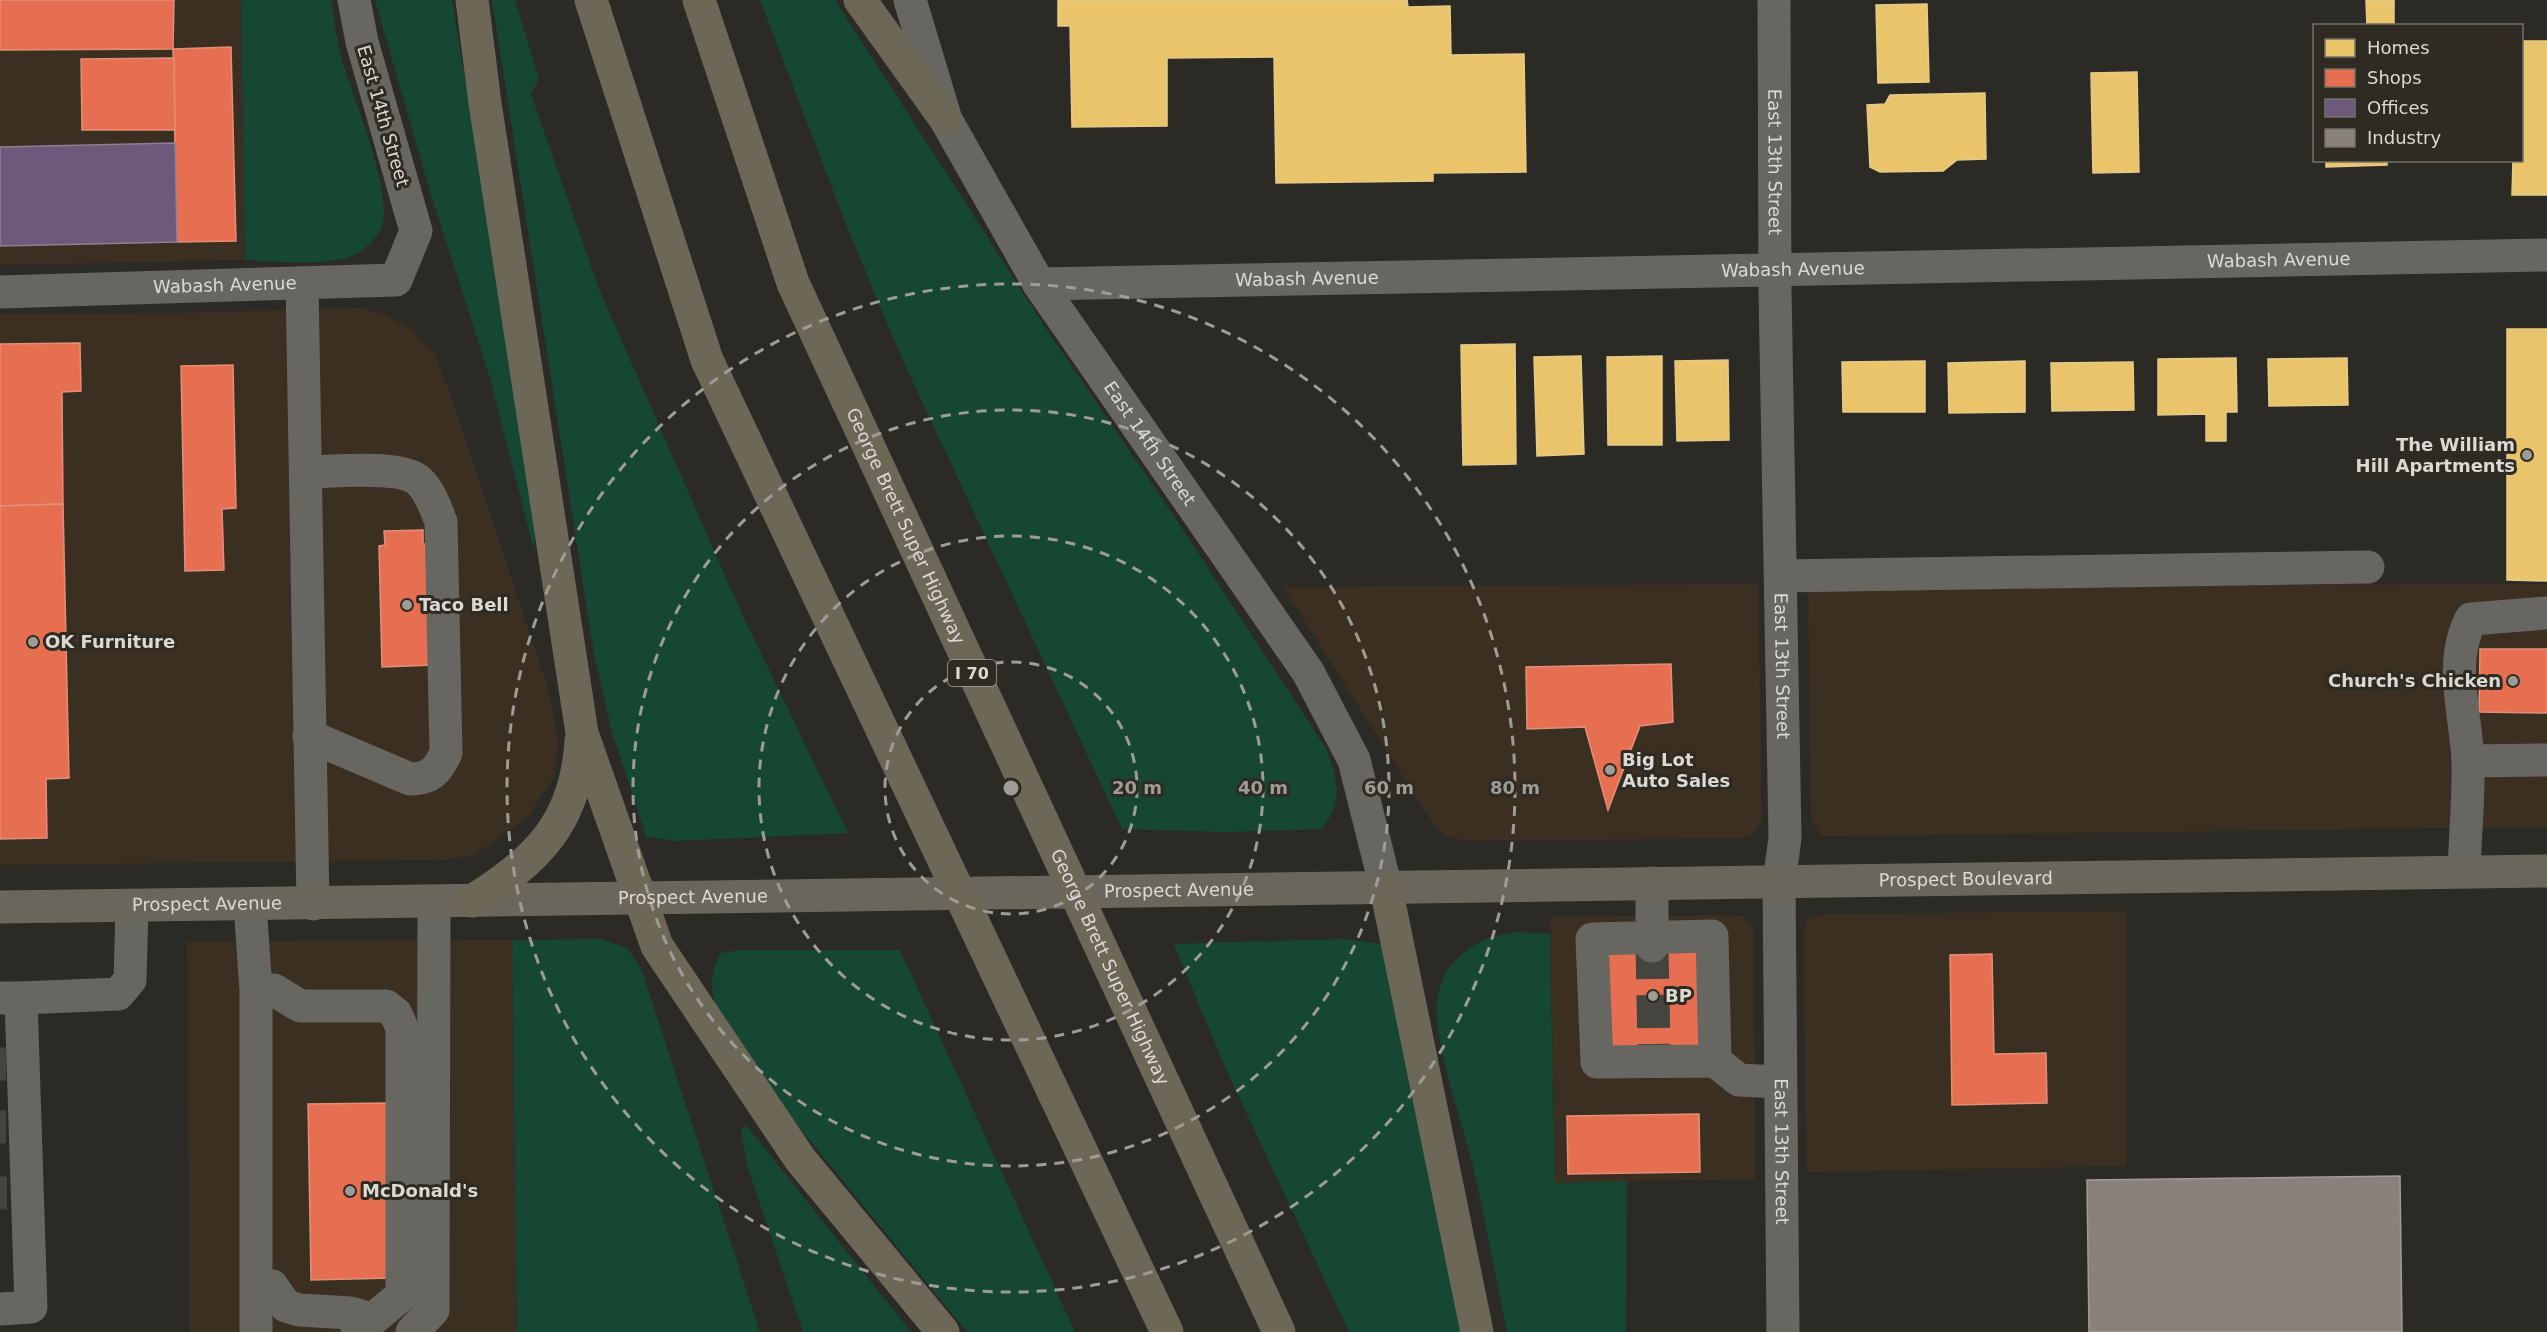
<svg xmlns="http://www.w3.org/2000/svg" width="2547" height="1332" viewBox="0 0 2547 1332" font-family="'DejaVu Sans',sans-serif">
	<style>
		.commercial { fill: #3b2f22 }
		.green { fill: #164732 }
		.homes { fill: #e9c46a; stroke: #e5ca8a; stroke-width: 1.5 }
		.shops { fill: #e76f51; stroke: #e38f78; stroke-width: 1.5 }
		.offices { fill: #6d597a; stroke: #8e7f95; stroke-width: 1.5 }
		.industry { fill: #8a817c; stroke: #a29b96; stroke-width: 1.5 }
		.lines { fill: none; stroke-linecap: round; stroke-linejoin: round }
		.minor-tunnel { stroke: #46443f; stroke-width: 33; stroke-dasharray: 33 16; stroke-linecap: butt }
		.minor { stroke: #676661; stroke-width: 33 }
		.major { stroke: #6b665c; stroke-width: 33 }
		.highway { stroke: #6d6758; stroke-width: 33 }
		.ring { fill: none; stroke: #9e9c96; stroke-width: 3; stroke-dasharray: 10 8 }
		.poi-dot { fill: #9e9c96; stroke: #2f2b22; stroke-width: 2 }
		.labels { text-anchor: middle; stroke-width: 6; stroke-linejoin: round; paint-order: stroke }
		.shield { fill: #2f2b22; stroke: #a7a59e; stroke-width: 1.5 }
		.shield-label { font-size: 16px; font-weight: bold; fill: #dbd9d3 }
		.street-label { font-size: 18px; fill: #dbd9d3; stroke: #2f2b22 }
		.poi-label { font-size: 18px; font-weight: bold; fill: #dbd9d3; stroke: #2f2b22; text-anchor: start }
		.centre { fill: #9e9c96; stroke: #2f2b22; stroke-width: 3 }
		.ring-label { font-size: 18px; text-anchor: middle; font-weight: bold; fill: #9e9c96; stroke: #2f2b22; stroke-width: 6; stroke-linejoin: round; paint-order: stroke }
	</style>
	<rect width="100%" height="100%" fill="#2c2a25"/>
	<g class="commercial">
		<polygon points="0,0 241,0 245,260 0,265"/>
		<polygon points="361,308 383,314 411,329 434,354 447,384 550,695 558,744 555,776 528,816 475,855 443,860 0,865 0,314 178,313"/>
		<polygon points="1758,584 1762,820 1754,834 1747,838 1468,841 1446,836 1435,827 1283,587"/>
		<polygon points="2547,584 2547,827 1826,836 1821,835 1811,820 1808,586"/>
		<polygon points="2126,911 2126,1166 1807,1172 1803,934 1807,920 1822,914"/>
		<polygon points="1734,915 1744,916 1753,929 1755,1179 1555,1183 1550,917"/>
		<polygon points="512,940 517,1332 190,1332 187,942"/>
	</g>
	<g class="green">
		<path d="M241,0H331C334,18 336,36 340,54C351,94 393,188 382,226C379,236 364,251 354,255C332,266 272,261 245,260Z"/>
		<polygon points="375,0 452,0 529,473 535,533 534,551 490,378 428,185"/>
		<polygon points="492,0 515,0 539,79 531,94 599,289 741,612 848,833 675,841 646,836 612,732 594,654"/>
		<path d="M760,0H835L1049,333L1174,516L1325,747C1338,776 1344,804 1321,829L1227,832L1122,829L904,363L849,232Z"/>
		<path d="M1515,932L1550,934L1555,1183L1627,1181L1626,1332H1507C1495,1275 1485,1218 1472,1162C1462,1119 1433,1043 1437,1002C1441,960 1476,937 1515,932Z"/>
		<polygon points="601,939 628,949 642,971 760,1332 517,1332 512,940"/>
		<polygon points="1344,939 1381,944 1463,1332 1349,1332 1224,1065 1174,944"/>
		<path d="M740,950H900L1075,1332H967L733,1047C719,1015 701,987 721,953Z"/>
		<polygon points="746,1125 911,1332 803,1332 748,1168 741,1130"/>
	</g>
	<g class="homes">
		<polygon points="1058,0 1407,0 1408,7 1450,6 1451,55 1524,54 1526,172 1433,173 1433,181 1276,183 1274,57 1167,58 1167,126 1072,127 1070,26 1058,26"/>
		<polygon points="2366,0 2394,0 2394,26 2367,26"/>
		<polygon points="1927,4 1929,82 1878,83 1876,5"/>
		<polygon points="2522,41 2547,41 2547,195 2512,195 2513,160 2522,160"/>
		<polygon points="2137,72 2139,172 2093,173 2091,73"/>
		<polygon points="1985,93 1986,159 1957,160 1943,171 1880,172 1870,167 1867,105 1885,104 1890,95"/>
		<polygon points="2326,160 2387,160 2387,165 2326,167"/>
		<polygon points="2507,329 2547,329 2547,581 2507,580"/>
		<polygon points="1515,344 1516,464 1463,465 1461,345"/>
		<polygon points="1581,356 1584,454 1537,456 1534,357"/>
		<polygon points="1662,356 1662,445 1608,445 1607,357"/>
		<polygon points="2236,358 2237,412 2226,412 2226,441 2206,441 2206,414 2158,415 2158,359"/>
		<polygon points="2347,358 2348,405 2269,406 2268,359"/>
		<polygon points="1728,360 1729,440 1677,441 1675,361"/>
		<polygon points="1925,361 1925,412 1843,412 1842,362"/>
		<polygon points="2025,361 2025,412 1949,413 1948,363"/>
		<polygon points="2133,362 2134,410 2052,411 2051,363"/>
	</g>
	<g class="shops">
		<polygon points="0,0 174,0 173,49 0,50"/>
		<polygon points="231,47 236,241 177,242 173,49"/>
		<polygon points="174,58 175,130 82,130 81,59"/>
		<polygon points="80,343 81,391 62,392 63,504 0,506 0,344"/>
		<polygon points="233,365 236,508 222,509 224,570 185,571 181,366"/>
		<polygon points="63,504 69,778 46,779 47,838 0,839 0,506"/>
		<polygon points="423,530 423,544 432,544 435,665 382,667 379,546 385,545 384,531"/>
		<polygon points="2480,649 2547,649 2547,713 2479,712"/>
		<polygon points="1671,664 1673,722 1640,726 1608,810 1585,727 1527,729 1526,667"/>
		<polygon points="1699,945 1701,1046 1607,1048 1605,947"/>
		<polygon points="1992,954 1994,1054 2046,1053 2047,1103 1952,1105 1950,955"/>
		<polygon points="389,1103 392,1278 311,1280 308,1104"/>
		<polygon points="1699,1114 1700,1172 1568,1174 1567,1116"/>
	</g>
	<polygon class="offices" points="175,143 177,242 0,246 0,147"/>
	<polygon class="industry" points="2400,1176 2402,1332 2089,1332 2087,1180"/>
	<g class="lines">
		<g class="minor-tunnel">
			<polyline points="1652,946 1654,1047"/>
			<polyline points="0,1064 6,1064"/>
			<polyline points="0,1127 6,1127"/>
			<polyline points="0,1193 7,1193"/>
		</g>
		<g class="minor">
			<path id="s1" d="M910,0L946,120L1039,284L1308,672L1354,760L1386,888"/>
			<path id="s2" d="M1774,0L1775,290L1785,838L1779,883L1783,1332"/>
			<polyline points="302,283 313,904"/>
			<path id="s3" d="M1039,284L2547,255"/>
			<path id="s4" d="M0,292L396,280L416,231L362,42L354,0"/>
			<path d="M307,472C332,472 400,464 419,481C430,491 436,509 441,522L446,753C438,770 431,779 410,779L309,736"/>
			<polyline points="1781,576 2368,567"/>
			<polyline points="2468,761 2547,760"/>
			<path d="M2464,872C2465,835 2469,798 2468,761C2466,714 2448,663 2471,619L2547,613"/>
			<polyline points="1652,883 1652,946"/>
			<polyline points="250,905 256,990 256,1332"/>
			<polyline points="274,990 300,1006 386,1006 396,1014 402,1028 402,1295 357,1332"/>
			<polyline points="0,998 21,998 31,1307 0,1309"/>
			<polyline points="21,998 118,994 130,980 132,906"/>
			<polyline points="1715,1061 1712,936 1592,939 1597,1062 1715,1061 1739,1080 1780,1082"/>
			<polyline points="272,1286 286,1306 299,1310 351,1313 372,1319"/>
			<polyline points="412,1332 433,1310 434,902"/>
		</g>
		<path class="major" id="s5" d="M0,907L2547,871"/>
		<g class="highway">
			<polyline points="472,0 485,103 582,733 657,946 800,1159 943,1332"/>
			<polyline points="591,0 707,360 1167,1332"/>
			<path id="s6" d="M699,0L793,283L1279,1332"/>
			<polyline points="860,0 946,120"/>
			<polyline points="1386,888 1477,1332"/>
			<path d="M472,901C538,860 576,822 581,741"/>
		</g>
	</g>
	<g class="ring">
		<circle cx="1011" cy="788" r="126"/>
		<circle cx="1011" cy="788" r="252"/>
		<circle cx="1011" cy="788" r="378"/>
		<circle cx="1011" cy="788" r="504"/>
	</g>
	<g class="poi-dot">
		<circle cx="2527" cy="455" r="6"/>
		<circle cx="407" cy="605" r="6"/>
		<circle cx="33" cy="642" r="6"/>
		<circle cx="2513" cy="681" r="6"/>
		<circle cx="1610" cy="770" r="6"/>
		<circle cx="1653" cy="996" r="6"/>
		<circle cx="350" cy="1191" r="6"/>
	</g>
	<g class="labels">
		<rect class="shield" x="948" y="660" width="48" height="26" rx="4.5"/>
		<g class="shield-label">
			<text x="972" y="679">I 70</text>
		</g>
		<g class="street-label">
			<text transform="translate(383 116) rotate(74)" y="6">East 14th Street</text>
			<text dy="6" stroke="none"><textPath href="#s2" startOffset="162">East 13th Street</textPath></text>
			<text dy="6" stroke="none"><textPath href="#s3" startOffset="1240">Wabash Avenue</textPath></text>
			<text dy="6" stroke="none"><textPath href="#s3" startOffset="754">Wabash Avenue</textPath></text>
			<text dy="6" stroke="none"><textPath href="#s3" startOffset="268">Wabash Avenue</textPath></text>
			<text dy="6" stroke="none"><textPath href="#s4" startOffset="225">Wabash Avenue</textPath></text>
			<text dy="6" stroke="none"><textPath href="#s1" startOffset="508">East 14th Street</textPath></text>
			<text dy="6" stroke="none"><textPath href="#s6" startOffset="566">George Brett Super Highway</textPath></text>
			<text dy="6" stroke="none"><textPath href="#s2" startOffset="666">East 13th Street</textPath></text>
			<text dy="6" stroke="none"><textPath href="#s5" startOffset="1966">Prospect Boulevard</textPath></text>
			<text dy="6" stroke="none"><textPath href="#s5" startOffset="1179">Prospect Avenue</textPath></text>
			<text dy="6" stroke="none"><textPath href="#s5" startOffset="693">Prospect Avenue</textPath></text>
			<text dy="6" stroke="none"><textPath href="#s5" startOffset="207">Prospect Avenue</textPath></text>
			<text dy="6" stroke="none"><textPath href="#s6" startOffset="1052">George Brett Super Highway</textPath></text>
			<text dy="6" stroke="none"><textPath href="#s2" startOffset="1152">East 13th Street</textPath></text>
		</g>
		<g class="poi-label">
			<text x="2515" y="451" text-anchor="end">The William<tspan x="2515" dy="21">Hill Apartments</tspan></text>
			<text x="419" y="611">Taco Bell</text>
			<text x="45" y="648">OK Furniture</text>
			<text x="2501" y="687" text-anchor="end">Church's Chicken</text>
			<text x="1622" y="766">Big Lot<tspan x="1622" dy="21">Auto Sales</tspan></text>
			<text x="1665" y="1002">BP</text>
			<text x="362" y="1197">McDonald's</text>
		</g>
	</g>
	<circle cx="1011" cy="788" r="9" class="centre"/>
	<g class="ring-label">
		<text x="1137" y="794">20 m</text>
		<text x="1263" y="794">40 m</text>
		<text x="1389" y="794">60 m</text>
		<text x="1515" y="794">80 m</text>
	</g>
	<rect x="2313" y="24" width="210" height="138" fill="#2f2b22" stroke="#747169" stroke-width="1.5"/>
	<rect x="2325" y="39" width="30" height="18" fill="#e9c46a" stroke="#747169" stroke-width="1.5"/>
	<text x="2367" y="54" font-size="18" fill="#dbd9d3">Homes</text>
	<rect x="2325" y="69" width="30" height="18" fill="#e76f51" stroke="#747169" stroke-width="1.5"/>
	<text x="2367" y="84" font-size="18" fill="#dbd9d3">Shops</text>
	<rect x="2325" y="99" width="30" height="18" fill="#6d597a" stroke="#747169" stroke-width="1.5"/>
	<text x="2367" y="114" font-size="18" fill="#dbd9d3">Offices</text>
	<rect x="2325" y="129" width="30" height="18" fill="#8a817c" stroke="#747169" stroke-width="1.5"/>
	<text x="2367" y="144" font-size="18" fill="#dbd9d3">Industry</text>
</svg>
